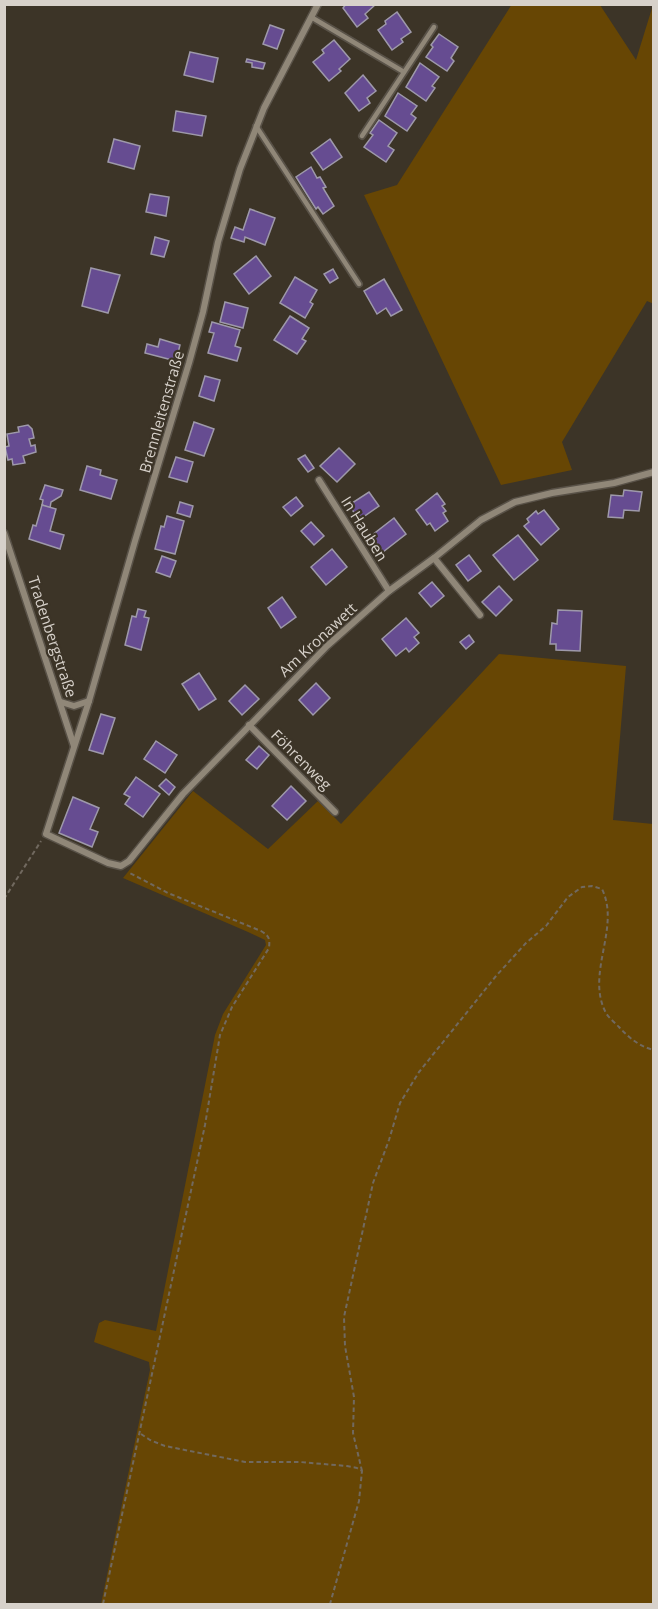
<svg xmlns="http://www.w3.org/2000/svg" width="658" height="1609" viewBox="0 0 658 1609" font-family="'Open Sans',sans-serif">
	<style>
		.green { fill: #674604 }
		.building { fill: #664c91; stroke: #9e99aa; stroke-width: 1.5 }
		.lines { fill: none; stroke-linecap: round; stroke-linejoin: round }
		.lane-casing { stroke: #595248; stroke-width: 8 }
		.street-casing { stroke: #595248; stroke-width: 9 }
		.path { stroke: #71695f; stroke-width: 2; stroke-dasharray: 4.5 3; stroke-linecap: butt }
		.lane { stroke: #908778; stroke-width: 4.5 }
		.street { stroke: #908778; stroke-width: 6 }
		.labels { text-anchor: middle; stroke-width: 4.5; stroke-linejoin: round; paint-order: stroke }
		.street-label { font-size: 15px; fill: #d7d1ca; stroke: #3c3427 }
	</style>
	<rect width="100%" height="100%" fill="#3c3427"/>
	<g class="green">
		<polygon points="512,4 600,5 636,60 653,5 654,304 647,301 562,442 572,470 501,485 364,195 397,185"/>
		<polygon points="499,654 626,666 613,820 653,824 653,1604 101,1604 150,1370 149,1362 94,1342 99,1323 105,1320 156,1331 215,1035 223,1014 266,945 265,940 248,932 123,878 193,791 268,849 318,801 341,824"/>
	</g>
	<g class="building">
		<polygon points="346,4 375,4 375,5 365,14 368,18 357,27 343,8"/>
		<polygon points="397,12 411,32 401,39 403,42 392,50 378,30 386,24 385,21"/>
		<polygon points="270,25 284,30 277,49 263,44"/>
		<polygon points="439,34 458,47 451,58 454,61 447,71 426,57 433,47 431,45"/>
		<polygon points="334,40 350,59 339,69 341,71 329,81 313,62 324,53 322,50"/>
		<polygon points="190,52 218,58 213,82 184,75"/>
		<polygon points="247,59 265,63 263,69 252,67 252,63 246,62"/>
		<polygon points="420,63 439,77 432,86 435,88 426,101 406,87"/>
		<polygon points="363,75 376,91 367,98 370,103 359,111 345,93"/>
		<polygon points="398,93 417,106 411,114 416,118 407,131 385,116"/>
		<polygon points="176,111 206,116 202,136 173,131"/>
		<polygon points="379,120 397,133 388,146 394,150 386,162 364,147 373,135 370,133"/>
		<polygon points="114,139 140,146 134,169 108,162"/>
		<polygon points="330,139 342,157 323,170 311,153"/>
		<polygon points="311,167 317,178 320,177 326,187 323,188 334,206 323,214 318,207 316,209 296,177"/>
		<polygon points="150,194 169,197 166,216 146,212"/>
		<polygon points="250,209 275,218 265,245 245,237 244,242 231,238 235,227 243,230"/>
		<polygon points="155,237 169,241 164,257 151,254"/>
		<polygon points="256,256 271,276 249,294 234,274"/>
		<polygon points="91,268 120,275 108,313 82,306"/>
		<polygon points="333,269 338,278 330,283 324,274"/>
		<polygon points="295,277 317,290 310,302 313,304 305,318 280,303"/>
		<polygon points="384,279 402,310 391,316 386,308 377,314 364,291"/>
		<polygon points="225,302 248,308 243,328 220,322"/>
		<polygon points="290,316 309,328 302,339 306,341 297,354 274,340"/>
		<polygon points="212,322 240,330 235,346 241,348 237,361 208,353 214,333 209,332"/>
		<polygon points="160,339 180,345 176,361 145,353 147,344 158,347"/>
		<polygon points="205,376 220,380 214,401 199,396"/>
		<polygon points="194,422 214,429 204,456 185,450"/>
		<polygon points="28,425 32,429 34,438 29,439 31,446 35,445 36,452 23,456 25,463 13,465 12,459 8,460 5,447 9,446 7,434 19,432 18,427"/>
		<polygon points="339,448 355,464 337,482 320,466"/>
		<polygon points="305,455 314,468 308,472 298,459"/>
		<polygon points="176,457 193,462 187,482 169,477"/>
		<polygon points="87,466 101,470 100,475 117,480 111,499 80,490"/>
		<polygon points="45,485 63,490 61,496 51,502 50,508 42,505 43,500 40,499"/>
		<polygon points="624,490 642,492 639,511 624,510 623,518 608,517 611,495 623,496"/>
		<polygon points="369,492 379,506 359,520 349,505"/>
		<polygon points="437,493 445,504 442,506 446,511 443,513 448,521 435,531 430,523 427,525 416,510"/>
		<polygon points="296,497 303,506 291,516 283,507"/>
		<polygon points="180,502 193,506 190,517 177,513"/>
		<polygon points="42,505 56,509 50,531 64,535 60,549 29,539 33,525 36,526"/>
		<polygon points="544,510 559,529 541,545 524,526 529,522 527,519 536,511 538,514"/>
		<polygon points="167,516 184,521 175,554 155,549 161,526 164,527"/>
		<polygon points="394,518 406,534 383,552 371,536"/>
		<polygon points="311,522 324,536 314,545 301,531"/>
		<polygon points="518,535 538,560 514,580 493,555"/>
		<polygon points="332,549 347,567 326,585 311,567"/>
		<polygon points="469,555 481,571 468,581 456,565"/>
		<polygon points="162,556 176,561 170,577 156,572"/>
		<polygon points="432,582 444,596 431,607 419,593"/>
		<polygon points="499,586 512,600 496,616 482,602"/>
		<polygon points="282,597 296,617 281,628 268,608"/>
		<polygon points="138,609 146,611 144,617 149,618 141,650 125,645 132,616 136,617"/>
		<polygon points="558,610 582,611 580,651 556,650 556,644 550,644 552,623 557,624"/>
		<polygon points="406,618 419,633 414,637 419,643 409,652 406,648 396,656 382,639"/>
		<polygon points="469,635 474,642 466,649 460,642"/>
		<polygon points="199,673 216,699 199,710 182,684"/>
		<polygon points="316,683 330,698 313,715 299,700"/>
		<polygon points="245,685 259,699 242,715 229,701"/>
		<polygon points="101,714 115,718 103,754 89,750"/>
		<polygon points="156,741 177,755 165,773 144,759"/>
		<polygon points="259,746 269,755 257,769 246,760"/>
		<polygon points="136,777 160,794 143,817 125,804 130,797 124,794"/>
		<polygon points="166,779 175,787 169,795 159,786"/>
		<polygon points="291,786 306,801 287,820 272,806"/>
		<polygon points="73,797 99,808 90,829 98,832 92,847 59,833"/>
	</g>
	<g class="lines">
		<g class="lane-casing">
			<g id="lane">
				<polyline points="311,17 404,72"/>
				<polyline points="256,126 359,284"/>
				<polyline points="362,136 434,27"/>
			</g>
		</g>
		<g class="street-casing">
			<g id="street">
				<polyline points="318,4 264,108 240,169 218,242 203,312 189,363 135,541 89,701 46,834 108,863 121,866 129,861 183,794 327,646 389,591 434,558 481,520 515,502 552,493 614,483 654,472"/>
				<polyline points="319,480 389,591"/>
				<polyline points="4,533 74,746"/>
				<polyline points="434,558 480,615"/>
				<polyline points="61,702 74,706 89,701"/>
				<polyline points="249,725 335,812"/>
			</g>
		</g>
		<g class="path">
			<polyline points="4,899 41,841"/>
			<polyline points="141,1434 150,1440 165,1446 245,1462 300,1462 347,1466 357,1468 362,1471 359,1501 330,1604"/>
			<path d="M362,1471L353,1433L354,1397L345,1346L344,1317L373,1183L389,1140L400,1103L419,1072L496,976L526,943L546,926L568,897L582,887L592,886L602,889C621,928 585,974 606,1013C609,1018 615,1023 619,1027C628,1037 640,1047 654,1050"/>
			<path d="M103,1604L205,1125L220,1035L232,1007L269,948C270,938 269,936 261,931L168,893L128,872"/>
		</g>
		<use href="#lane" class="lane"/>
		<use href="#street" class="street"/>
	</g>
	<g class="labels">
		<g class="street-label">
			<text transform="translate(162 412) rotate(-74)" y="5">Brennleitenstraße</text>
			<text transform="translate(364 529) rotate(58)" y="5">In Hauben</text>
			<text transform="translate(52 637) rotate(72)" y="5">Tradenbergstraße</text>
			<text transform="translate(318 640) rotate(-43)" y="5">Am Kronawett</text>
			<text transform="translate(301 760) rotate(45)" y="5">Föhrenweg</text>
		</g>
	</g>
	<rect width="658" height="1609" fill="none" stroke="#d7d1ca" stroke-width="12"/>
</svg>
